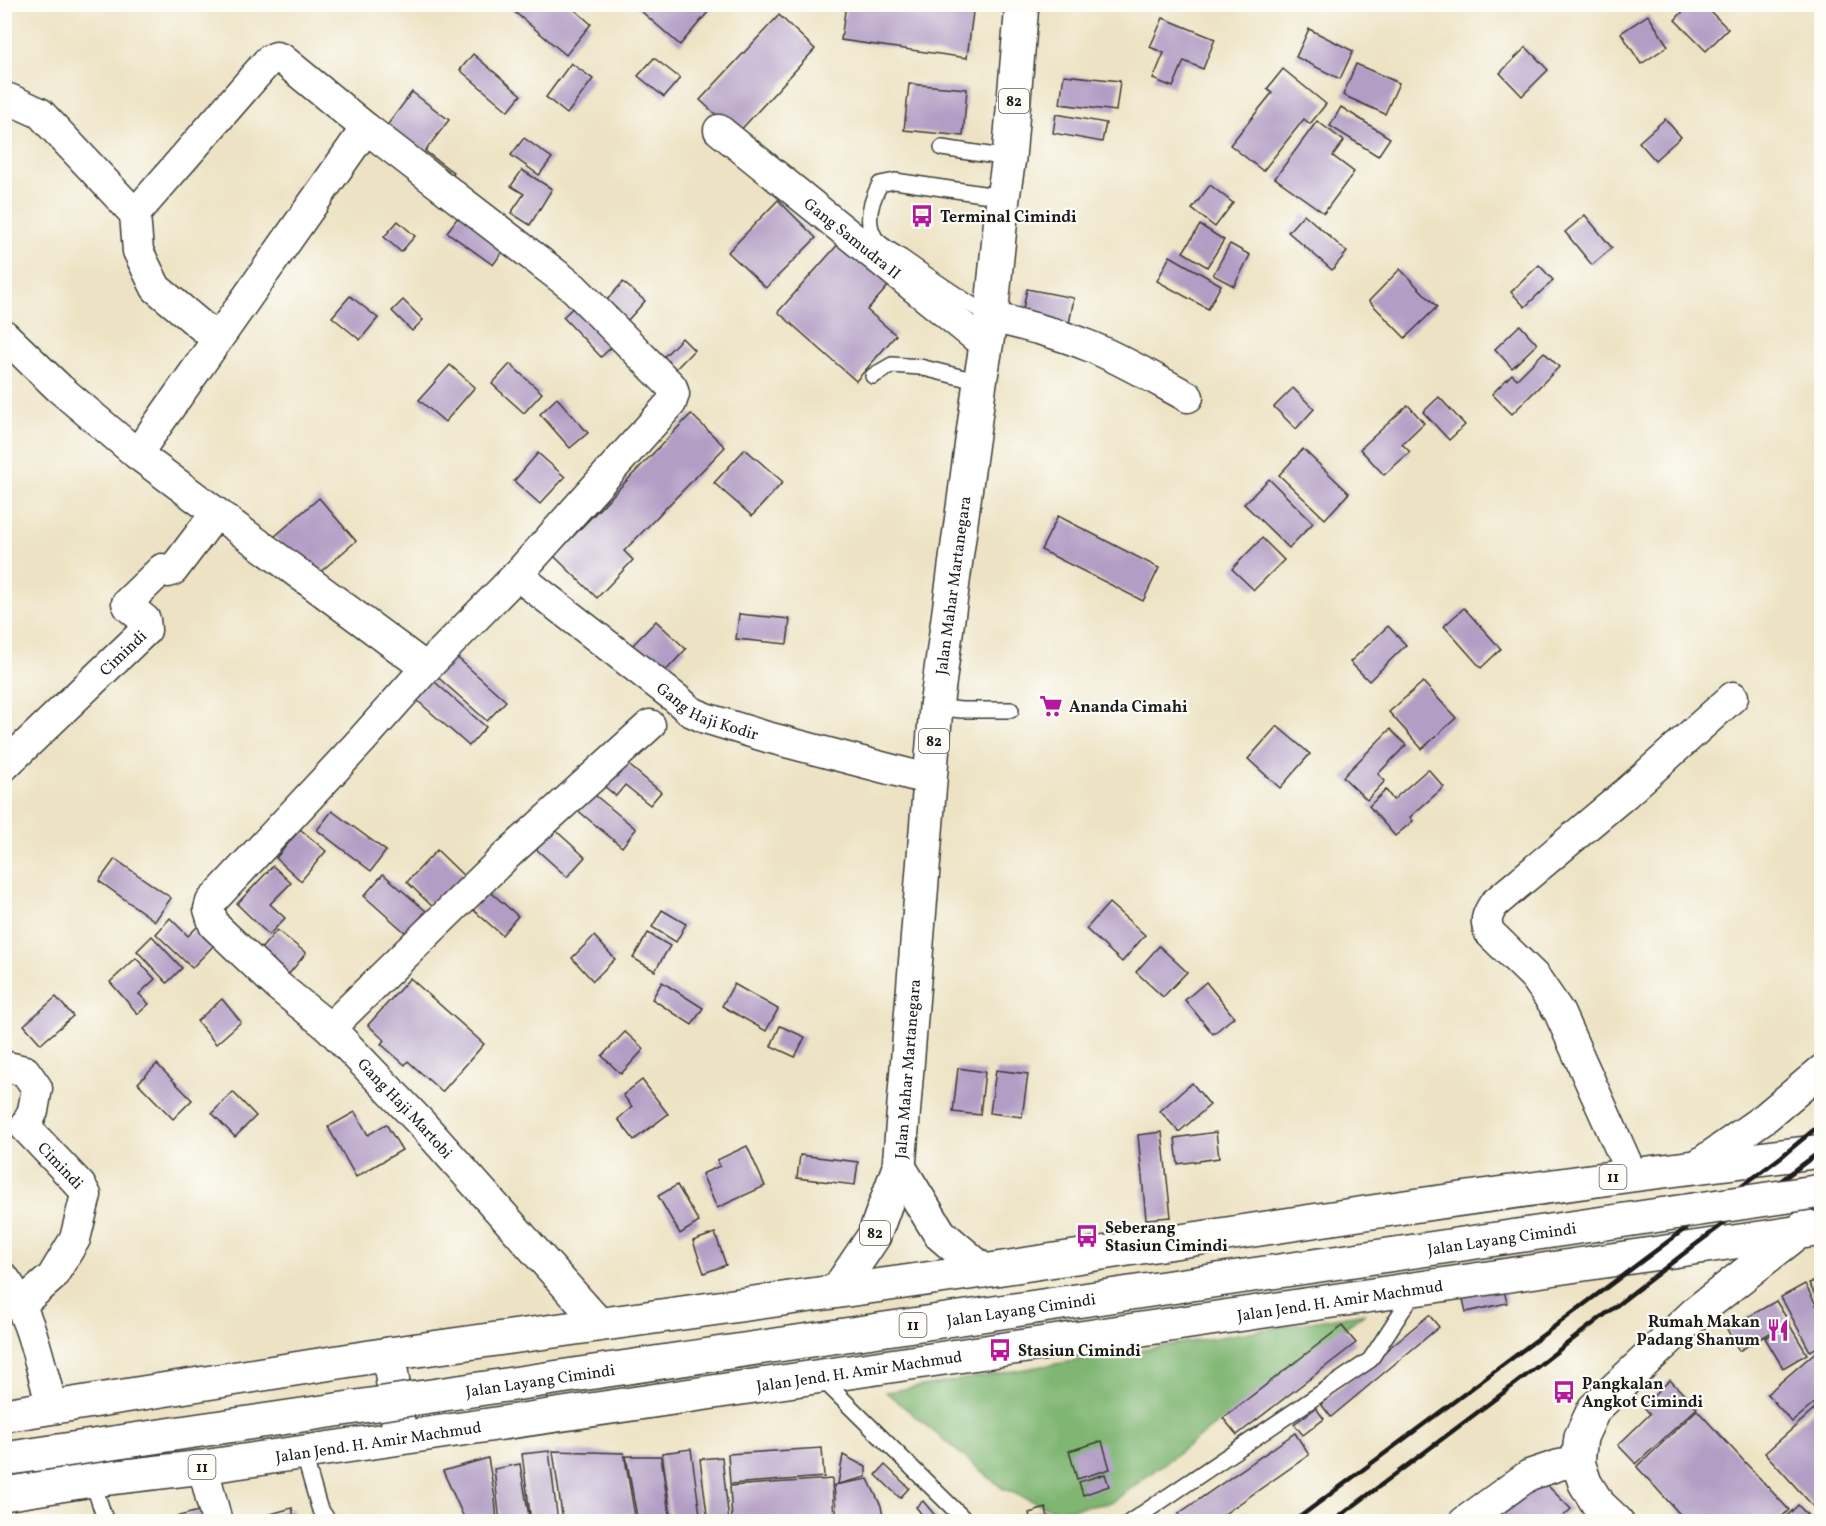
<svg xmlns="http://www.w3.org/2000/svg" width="1826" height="1526" viewBox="0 0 1826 1526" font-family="Vollkorn,serif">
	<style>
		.forest { fill: #7fb672; stroke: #4e6947; stroke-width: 1.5 }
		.building { fill: #b29ec5 }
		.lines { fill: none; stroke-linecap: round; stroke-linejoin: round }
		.lane-casing { stroke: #3b3a35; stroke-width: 18 }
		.street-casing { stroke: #3b3a35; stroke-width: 33 }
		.secondary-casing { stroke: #3b3a35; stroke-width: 36 }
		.primary-casing { stroke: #3b3a35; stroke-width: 36 }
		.highway-casing { stroke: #3b3a35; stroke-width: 36 }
		.lane { stroke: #fff; stroke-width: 15 }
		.street { stroke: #fff; stroke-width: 30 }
		.secondary { stroke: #fff; stroke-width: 33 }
		.primary { stroke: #fff; stroke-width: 33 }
		.highway { stroke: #fff; stroke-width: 33 }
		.rail { stroke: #1c1c1c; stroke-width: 4.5 }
		.highway-bridge-casing { stroke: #3b3a35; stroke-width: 36; stroke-linecap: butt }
		.highway-bridge { stroke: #fff; stroke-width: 33 }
		.labels { text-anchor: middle; stroke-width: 4.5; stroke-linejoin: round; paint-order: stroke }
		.shield { fill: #fdfcf7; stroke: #605f5e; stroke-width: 1.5 }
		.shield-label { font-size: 15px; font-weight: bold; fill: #1c1c1c }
		.poi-label { font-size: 16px; font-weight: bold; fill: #1c1c1c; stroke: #fdfcf7; text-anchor: start }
		.street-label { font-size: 16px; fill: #1c1c1c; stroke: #fdfcf7 }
	</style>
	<rect width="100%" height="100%" fill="#fdfcf7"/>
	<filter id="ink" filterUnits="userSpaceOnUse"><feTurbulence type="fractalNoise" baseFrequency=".0167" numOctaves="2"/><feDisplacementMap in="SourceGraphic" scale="12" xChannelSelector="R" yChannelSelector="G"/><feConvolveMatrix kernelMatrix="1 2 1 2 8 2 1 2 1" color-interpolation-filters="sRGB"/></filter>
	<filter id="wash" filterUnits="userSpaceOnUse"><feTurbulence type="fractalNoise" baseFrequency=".008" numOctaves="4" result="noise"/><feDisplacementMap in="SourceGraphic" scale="24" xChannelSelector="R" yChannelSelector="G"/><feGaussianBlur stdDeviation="1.35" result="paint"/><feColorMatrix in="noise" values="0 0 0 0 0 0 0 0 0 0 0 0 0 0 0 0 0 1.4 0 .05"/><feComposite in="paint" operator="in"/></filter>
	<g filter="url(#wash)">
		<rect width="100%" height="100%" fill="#ede3c4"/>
		<polygon class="forest" points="1365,1313 1111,1503 1056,1511 1002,1488 886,1392"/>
		<g id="blocks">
			<g class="building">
				<polygon points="505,4 568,4 591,24 566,55"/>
				<polygon points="633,4 715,4 680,45"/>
				<polygon points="846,4 974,4 967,58 841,40"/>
				<polygon points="1690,4 1703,4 1728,29 1706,51 1675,20"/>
				<polygon points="779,15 815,49 737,134 700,100"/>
				<polygon points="1648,15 1668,46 1641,64 1621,33"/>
				<polygon points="1163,18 1215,39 1203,69 1184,61 1173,87 1153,79 1164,53 1150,47"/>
				<polygon points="1309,29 1353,51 1340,79 1296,57"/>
				<polygon points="1526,47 1548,70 1522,96 1500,73"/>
				<polygon points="473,54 521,95 508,111 460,70"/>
				<polygon points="654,58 680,78 664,97 638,76"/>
				<polygon points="571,63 593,79 567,114 546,97"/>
				<polygon points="1356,64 1399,83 1385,114 1343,95"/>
				<polygon points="1283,69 1326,104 1310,124 1304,119 1263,171 1230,145 1272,93 1267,89"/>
				<polygon points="1064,75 1120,81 1116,111 1060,104"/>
				<polygon points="909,84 967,89 963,136 904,130"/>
				<polygon points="412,92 449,120 425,151 454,173 446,184 380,135"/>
				<polygon points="1341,107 1390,138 1378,156 1330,126"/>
				<polygon points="1056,114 1106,123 1102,142 1053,133"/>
				<polygon points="1665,119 1681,137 1655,160 1639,142"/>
				<polygon points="1317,121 1344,141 1333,156 1354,172 1324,213 1275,178"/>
				<polygon points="524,138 552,158 539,175 511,155"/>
				<polygon points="522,170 552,189 530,225 511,213 524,194 511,186"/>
				<polygon points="1210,185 1233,203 1215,227 1192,209"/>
				<polygon points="778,200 816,238 766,288 728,252"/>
				<polygon points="462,212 508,244 493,265 447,232"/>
				<polygon points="1304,214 1347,252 1332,270 1288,232"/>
				<polygon points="1585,215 1612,248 1592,265 1565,232"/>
				<polygon points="398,221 415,236 401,252 384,237"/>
				<polygon points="1200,225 1224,240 1207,267 1183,252"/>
				<polygon points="841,241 890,284 867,310 896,335 856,381 778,312"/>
				<polygon points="1230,244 1250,255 1234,286 1213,275"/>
				<polygon points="1170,256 1221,285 1208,309 1157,281"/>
				<polygon points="1539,265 1553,280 1525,307 1511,292"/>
				<polygon points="1400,269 1437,307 1405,338 1369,301"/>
				<polygon points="623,282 645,301 619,330 597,311"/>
				<polygon points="1027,289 1074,298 1068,329 1021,319"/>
				<polygon points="350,296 378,318 360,340 332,317"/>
				<polygon points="403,300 423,320 412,331 392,311"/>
				<polygon points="580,301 618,341 601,357 563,317"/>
				<polygon points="1520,325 1537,344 1512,368 1495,349"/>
				<polygon points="682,338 694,350 670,375 658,363"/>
				<polygon points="1544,352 1559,367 1512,414 1492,394 1512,374 1517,379"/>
				<polygon points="510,364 542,393 524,413 492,384"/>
				<polygon points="450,365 475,387 445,422 419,400"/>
				<polygon points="1293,388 1314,409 1296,429 1274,407"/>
				<polygon points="1439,397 1465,425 1449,440 1423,412"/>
				<polygon points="557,398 588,433 570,448 540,414"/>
				<polygon points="1408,405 1424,423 1402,444 1410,452 1384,475 1360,449"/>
				<polygon points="691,414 725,447 624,551 633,560 597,598 554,556"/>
				<polygon points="745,449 783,482 752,516 714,483"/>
				<polygon points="1303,449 1349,493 1325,519 1279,475"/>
				<polygon points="538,453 565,477 540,504 514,481"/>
				<polygon points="1269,479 1313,523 1289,548 1244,504"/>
				<polygon points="319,498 356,541 311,580 274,537"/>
				<polygon points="1058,516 1159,568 1143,601 1041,550"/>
				<polygon points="1262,538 1284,560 1254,590 1232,569"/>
				<polygon points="1464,608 1501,649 1481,668 1444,626"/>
				<polygon points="739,614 790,619 787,644 736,639"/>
				<polygon points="656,621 686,649 660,677 630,648"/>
				<polygon points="1388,626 1406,645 1369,681 1350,662"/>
				<polygon points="451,652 506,701 487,721 432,672"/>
				<polygon points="428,676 486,727 469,746 411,695"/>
				<polygon points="1423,682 1456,718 1422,749 1389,712"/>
				<polygon points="1277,726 1310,754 1280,788 1248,759"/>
				<polygon points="1390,729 1406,745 1378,774 1385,781 1367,800 1343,777"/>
				<polygon points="624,761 661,792 650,805 625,785 616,796 604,786"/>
				<polygon points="1428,769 1444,787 1410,817 1413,821 1395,836 1369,806 1386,790 1393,800"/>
				<polygon points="590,791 636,829 622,847 576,809"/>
				<polygon points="332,811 386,851 371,871 317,830"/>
				<polygon points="553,828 585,857 567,877 535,848"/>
				<polygon points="300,829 326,851 301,881 276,858"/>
				<polygon points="437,850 467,879 437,911 407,882"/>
				<polygon points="115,859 171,898 155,921 99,881"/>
				<polygon points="273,866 291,883 270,904 285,918 269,935 237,904"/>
				<polygon points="383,874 426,911 407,934 364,896"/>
				<polygon points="487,889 518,916 502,935 471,908"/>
				<polygon points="1109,903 1145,935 1122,962 1086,929"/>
				<polygon points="662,910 686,924 676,942 652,927"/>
				<polygon points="170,918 188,936 198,926 216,943 192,968 156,934"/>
				<polygon points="277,930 306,953 289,974 260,950"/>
				<polygon points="648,933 670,946 655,971 633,958"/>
				<polygon points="152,936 182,968 167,983 137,951"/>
				<polygon points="594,936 615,959 593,981 572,958"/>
				<polygon points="1159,946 1187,972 1163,997 1136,972"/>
				<polygon points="136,958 155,979 139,994 149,1004 138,1014 110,982"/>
				<polygon points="410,978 484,1044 442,1092 408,1061 405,1065 381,1044 384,1040 368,1025"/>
				<polygon points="662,982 703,1008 692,1025 652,999"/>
				<polygon points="1206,982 1234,1017 1213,1034 1185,1000"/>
				<polygon points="734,984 778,1009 766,1031 722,1006"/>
				<polygon points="56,997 73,1016 41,1044 24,1025"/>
				<polygon points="222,999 241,1022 216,1044 197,1021"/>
				<polygon points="780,1026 805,1037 795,1057 771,1046"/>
				<polygon points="625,1032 644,1049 621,1074 602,1056"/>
				<polygon points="157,1064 192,1100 173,1119 138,1083"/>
				<polygon points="958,1068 985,1072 980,1115 953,1112"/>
				<polygon points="996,1070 1028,1074 1022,1117 990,1113"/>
				<polygon points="642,1080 668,1114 634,1140 618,1119 632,1107 623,1095"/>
				<polygon points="1192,1083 1210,1105 1179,1132 1160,1111"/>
				<polygon points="233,1092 256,1116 235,1137 212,1113"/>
				<polygon points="355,1112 368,1135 386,1124 402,1150 356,1177 328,1127"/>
				<polygon points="1162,1132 1171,1217 1146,1219 1138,1135"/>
				<polygon points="1216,1132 1219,1158 1178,1164 1175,1138"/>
				<polygon points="747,1146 765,1186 717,1208 702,1174 720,1166 717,1160"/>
				<polygon points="800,1155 858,1162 855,1185 797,1178"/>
				<polygon points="677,1185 699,1222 680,1234 658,1196"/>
				<polygon points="715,1233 726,1265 704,1273 693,1241"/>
				<polygon points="1822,1279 1822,1309 1809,1283"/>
				<polygon points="1805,1284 1822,1316 1822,1345 1810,1351 1781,1297"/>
				<polygon points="1503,1286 1507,1303 1466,1312 1462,1295"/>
				<polygon points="1776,1301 1789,1322 1739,1351 1727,1329"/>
				<polygon points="1429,1315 1439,1327 1331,1417 1321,1404"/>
				<polygon points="1789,1324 1807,1354 1783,1368 1765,1338"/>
				<polygon points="1342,1326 1356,1343 1237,1435 1223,1418"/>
				<polygon points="1819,1349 1822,1352 1822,1409 1816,1402 1792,1422 1767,1394"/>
				<polygon points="1670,1380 1697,1408 1636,1464 1618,1445 1650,1414 1643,1406"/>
				<polygon points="1316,1408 1324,1419 1303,1435 1294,1424"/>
				<polygon points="1816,1408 1822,1414 1822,1516 1765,1453"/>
				<polygon points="1697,1410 1789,1510 1776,1522 1687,1522 1637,1467"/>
				<polygon points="1295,1433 1309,1455 1213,1522 1184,1522 1178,1514"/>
				<polygon points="1102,1441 1110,1469 1077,1479 1069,1451"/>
				<polygon points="822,1448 824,1477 730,1484 728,1454"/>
				<polygon points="691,1449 701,1522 672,1522 662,1453"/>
				<polygon points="549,1451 558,1522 531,1522 522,1454"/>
				<polygon points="553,1451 624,1453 636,1522 563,1522"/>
				<polygon points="843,1455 866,1467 866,1477 838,1484"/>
				<polygon points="626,1456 661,1456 670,1522 638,1522"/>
				<polygon points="722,1457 729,1522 708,1522 700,1459"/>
				<polygon points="488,1458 495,1498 497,1522 466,1522 443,1471"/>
				<polygon points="520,1464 530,1522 500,1522 494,1469"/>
				<polygon points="885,1465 909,1488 900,1498 876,1475"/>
				<polygon points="1105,1474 1109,1486 1083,1495 1079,1482"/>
				<polygon points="1538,1476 1571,1509 1557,1522 1496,1522 1493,1518"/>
				<polygon points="832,1479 834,1522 732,1522 730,1486"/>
				<polygon points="868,1479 881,1506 884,1522 837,1522 834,1485"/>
				<polygon points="923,1501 938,1519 935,1522 928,1522 916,1507"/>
				<polygon points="1798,1505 1814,1522 1781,1522"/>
				<polygon points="210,1508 213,1522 160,1522 160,1521"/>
				<polygon points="292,1508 295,1522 246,1522 246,1521"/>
				<polygon points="1046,1508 1049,1522 1031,1522 1029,1513"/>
			</g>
		</g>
	</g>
	<g filter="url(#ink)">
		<use href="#blocks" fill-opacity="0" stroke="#3b3a35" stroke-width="1.5"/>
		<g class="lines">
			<g class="lane-casing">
				<g id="lane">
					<polyline points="942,148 1009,158"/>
					<path d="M991,317C960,298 931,278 901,257C893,252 880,245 875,238C864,221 872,199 880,184L895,181L1003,197"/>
					<polyline points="873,376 892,365 920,367 980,382"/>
					<polyline points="936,707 961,710 1011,710"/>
					<polyline points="821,1378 967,1522"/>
					<polyline points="303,1452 319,1507 329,1522"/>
					<polyline points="92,1480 106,1522"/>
					<polyline points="1130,1522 1370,1360 1415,1291"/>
				</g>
			</g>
			<g class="street-casing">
				<g id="street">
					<polyline points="4,101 9,99 40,113 135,214 268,61 276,57 282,59 366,128"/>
					<path id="s1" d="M719,130L987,346"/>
					<polyline points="135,214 138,251 156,288 217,339"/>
					<path d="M991,317C1024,325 1057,333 1089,346C1123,360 1155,379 1188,397"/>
					<polyline points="4,335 59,388 137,454 426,668"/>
					<path id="s2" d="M137,454L366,128L574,288L672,387L674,394L671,403L517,575L426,668L361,741L211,902L209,909L214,925L278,986L330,1028L421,1123L600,1324"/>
					<path id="s3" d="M517,575L678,700L690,711L705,718L767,737L931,780"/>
					<path id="s4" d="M4,766L146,630L145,620L129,607L127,603L159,572L162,569L168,572L173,570L216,513"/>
					<polyline points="330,1028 507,855 650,725"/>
					<path id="s5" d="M4,1066L25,1071L37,1088L33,1111L25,1127L80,1185L86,1195L75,1239L52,1277L20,1305"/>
					<polyline points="1693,1168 1766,1117 1822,1070"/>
					<path d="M1632,1175L1559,1012L1535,977L1490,933C1484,921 1487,915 1494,904L1625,794L1733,697"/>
					<path d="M4,1278C31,1312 40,1366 52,1407"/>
					<polyline points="203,1467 217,1522"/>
					<polyline points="1464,1522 1529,1475 1559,1465 1578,1462"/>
				</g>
			</g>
			<g class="secondary-casing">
				<polyline id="secondary" points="1617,1522 1598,1504 1585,1483 1578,1462 1581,1437 1594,1409 1698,1311 1806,1226"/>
			</g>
			<g class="primary-casing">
				<g id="primary">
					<polyline points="899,1167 940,1234 983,1271"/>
					<path id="s6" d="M837,1291L874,1236L899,1167L936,707L980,382L991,317L1003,197L1009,158L1022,4"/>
				</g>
			</g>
			<g class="highway-casing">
				<g id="highway">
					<polyline points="389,1354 399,1430"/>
					<polyline points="4,1415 389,1354 983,1271 1405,1207 1632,1175 1822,1151"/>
					<path id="s7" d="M4,1494L92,1480L203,1467L1822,1229"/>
				</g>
			</g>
			<use href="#lane" class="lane"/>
			<use href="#street" class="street"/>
			<use href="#secondary" class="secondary"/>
			<use href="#primary" class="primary"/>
			<use href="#highway" class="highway"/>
			<g class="rail">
				<polyline points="1293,1522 1781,1157 1822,1123"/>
				<polyline points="1332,1522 1511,1387 1691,1248 1822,1150"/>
			</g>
			<g class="highway-bridge-casing">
				<g id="highway-bridge">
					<path id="s8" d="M4,1459L1822,1191"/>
				</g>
			</g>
			<use href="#highway-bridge" class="highway-bridge"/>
		</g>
	</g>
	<defs>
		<g id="bus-bare" transform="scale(1.8)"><path d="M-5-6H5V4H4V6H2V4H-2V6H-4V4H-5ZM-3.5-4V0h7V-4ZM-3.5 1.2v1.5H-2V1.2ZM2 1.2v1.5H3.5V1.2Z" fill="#b5179e" stroke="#fdfcf7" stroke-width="2.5" paint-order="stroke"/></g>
		<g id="supermarket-bare" transform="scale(1.8)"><path d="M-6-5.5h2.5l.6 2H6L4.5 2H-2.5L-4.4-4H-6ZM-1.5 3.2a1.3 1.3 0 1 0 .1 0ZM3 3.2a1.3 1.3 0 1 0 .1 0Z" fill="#b5179e" stroke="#fdfcf7" stroke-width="2.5" paint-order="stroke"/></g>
		<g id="restaurant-bare" transform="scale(1.8)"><path d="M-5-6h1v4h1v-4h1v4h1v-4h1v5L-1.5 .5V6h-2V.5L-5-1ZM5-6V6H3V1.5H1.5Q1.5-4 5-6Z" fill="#b5179e" stroke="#fdfcf7" stroke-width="2.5" paint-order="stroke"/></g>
	</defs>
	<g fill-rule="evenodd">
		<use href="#bus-bare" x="922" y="216"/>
		<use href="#supermarket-bare" x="1051" y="706"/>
		<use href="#bus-bare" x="1087" y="1236"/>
		<use href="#restaurant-bare" x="1778" y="1330"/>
		<use href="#bus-bare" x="1000" y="1350"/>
		<use href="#bus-bare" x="1564" y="1392"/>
	</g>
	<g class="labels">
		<g class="shield">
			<rect x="999" y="89" width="30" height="24" rx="4.5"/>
			<rect x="919" y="729" width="30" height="24" rx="4.5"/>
			<rect x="1599.5" y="1165" width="27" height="24" rx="4.5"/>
			<rect x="860" y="1221" width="30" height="24" rx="4.5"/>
			<rect x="899.5" y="1313" width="27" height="24" rx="4.5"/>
			<rect x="188.5" y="1455" width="27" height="24" rx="4.5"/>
		</g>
		<g class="shield-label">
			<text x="1014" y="106">82</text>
			<text x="934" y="746">82</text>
			<text x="1613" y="1182">11</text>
			<text x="875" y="1238">82</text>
			<text x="913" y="1330">11</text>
			<text x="202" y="1472">11</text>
		</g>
		<g class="poi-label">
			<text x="940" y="222">Terminal Cimindi</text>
			<text x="1069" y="712">Ananda Cimahi</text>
			<text x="1105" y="1233">Seberang<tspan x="1105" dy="18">Stasiun Cimindi</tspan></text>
			<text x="1760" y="1327" text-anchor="end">Rumah Makan<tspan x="1760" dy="18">Padang Shanum</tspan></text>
			<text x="1018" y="1356">Stasiun Cimindi</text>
			<text x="1582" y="1389">Pangkalan<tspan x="1582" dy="18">Angkot Cimindi</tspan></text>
		</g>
		<g class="street-label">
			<text dy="6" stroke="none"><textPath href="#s1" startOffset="172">Gang Samudra II</textPath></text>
			<text dy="6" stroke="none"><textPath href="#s6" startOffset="724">Jalan Mahar Martanegara</textPath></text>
			<text dy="6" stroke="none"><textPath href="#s4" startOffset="164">Cimindi</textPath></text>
			<text dy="6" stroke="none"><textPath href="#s3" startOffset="236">Gang Haji Kodir</textPath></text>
			<text dy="6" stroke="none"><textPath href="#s6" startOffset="238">Jalan Mahar Martanegara</textPath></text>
			<text dy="6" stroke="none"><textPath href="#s2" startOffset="1785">Gang Haji Martobi</textPath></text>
			<text dy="6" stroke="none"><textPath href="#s5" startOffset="136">Cimindi</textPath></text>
			<text dy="6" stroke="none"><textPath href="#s8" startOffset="1514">Jalan Layang Cimindi</textPath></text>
			<text dy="6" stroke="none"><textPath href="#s7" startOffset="1350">Jalan Jend. H. Amir Machmud</textPath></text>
			<text dy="6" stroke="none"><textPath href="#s8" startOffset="1028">Jalan Layang Cimindi</textPath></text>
			<text dy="6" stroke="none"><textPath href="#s7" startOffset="864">Jalan Jend. H. Amir Machmud</textPath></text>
			<text dy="6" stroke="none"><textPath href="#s8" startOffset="542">Jalan Layang Cimindi</textPath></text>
			<text dy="6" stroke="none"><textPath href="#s7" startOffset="378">Jalan Jend. H. Amir Machmud</textPath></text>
		</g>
	</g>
	<rect width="1826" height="1526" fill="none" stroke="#fdfcf7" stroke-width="24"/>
</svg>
